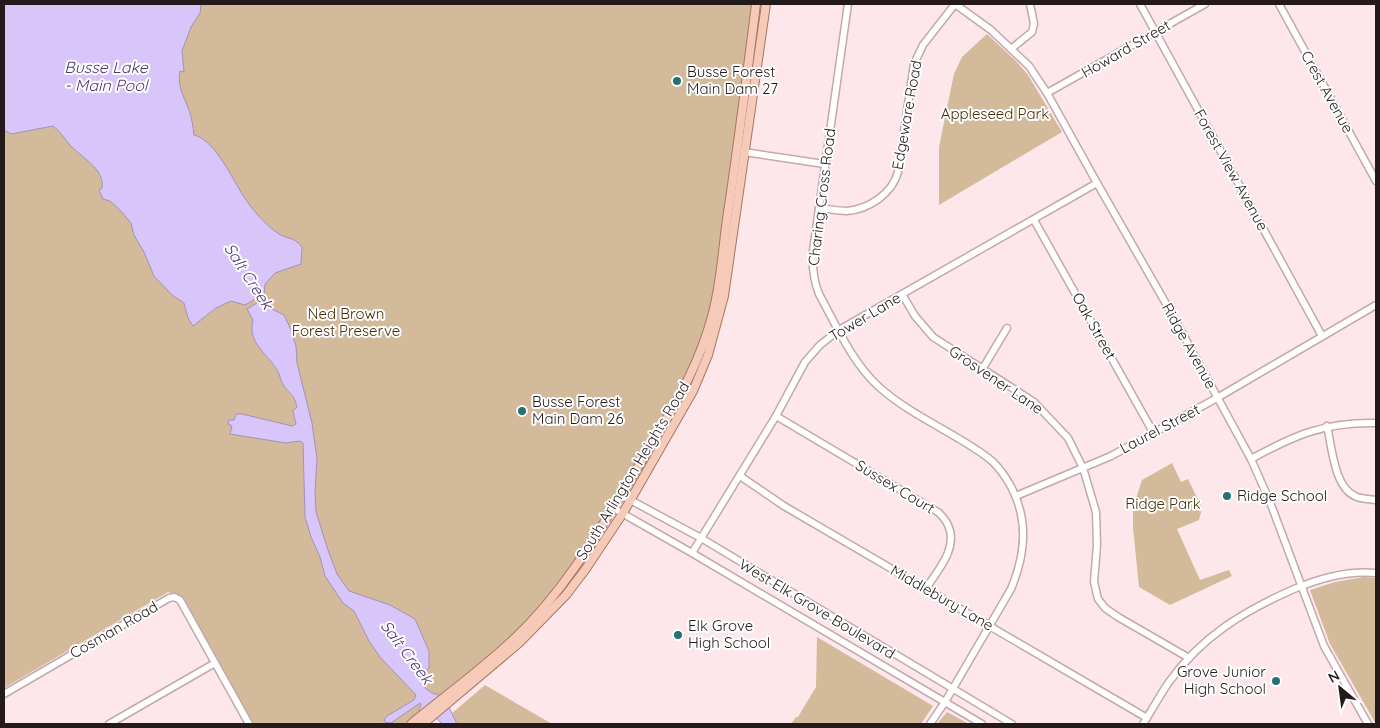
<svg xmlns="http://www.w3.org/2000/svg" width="1380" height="728" viewBox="0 0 1380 728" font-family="Quicksand,sans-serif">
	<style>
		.green { fill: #d2ba9a }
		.water { fill: #d8c6fa; stroke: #a292b7 }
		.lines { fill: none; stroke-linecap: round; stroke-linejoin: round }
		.minor-casing { stroke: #c3a8ac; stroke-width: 9 }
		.major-casing { stroke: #a97564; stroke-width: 10 }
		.minor { stroke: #fff; stroke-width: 6 }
		.major { stroke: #f6cab9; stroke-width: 8 }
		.poi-dot { fill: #267174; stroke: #fff; stroke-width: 2 }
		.labels { text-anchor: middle; stroke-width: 4; stroke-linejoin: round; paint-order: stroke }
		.street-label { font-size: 15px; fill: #241a1c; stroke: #fff }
		.poi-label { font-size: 15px; fill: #241a1c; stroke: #fff; text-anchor: start }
		.park-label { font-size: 15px; fill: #452e06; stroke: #fff }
		.water-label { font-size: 16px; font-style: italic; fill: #503775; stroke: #fff }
	</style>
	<rect width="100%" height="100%" fill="#fee7ea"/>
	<g class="green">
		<polygon points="4,4 756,4 713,313 691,372 575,568 514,639 420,713 411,724 249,724 178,596 168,592 4,688"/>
		<polygon points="987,34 1016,61 1028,75 1062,132 939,205 939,147 954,74 962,57"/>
		<polygon points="1172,463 1181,482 1188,479 1202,508 1199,520 1177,529 1200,580 1229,570 1232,576 1170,605 1139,587 1133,528 1133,508 1142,480"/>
		<polygon points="1364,577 1376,578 1376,724 1330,644 1310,590 1335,582"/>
		<polygon points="817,637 933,706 921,724 791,724 796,717 798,717 816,687"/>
		<polygon points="485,685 552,724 457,724 451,714"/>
		<polygon points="947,712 969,724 937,724"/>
	</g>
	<g class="water">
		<path d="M4,4H201L200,13L191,27L182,51L184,72L180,71C177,87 184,96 189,110C192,119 193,126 194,135C216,140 234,183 246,200C254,212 267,226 279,234C289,240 293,236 302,247L301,264L275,273L265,284L264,294L245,305L231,301L216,308L193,326L188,318L184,303L172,295L154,276L144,252L134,235L131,223L120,210L110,201L103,199L99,190L102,188C105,168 80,157 69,144C64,138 60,131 53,126L11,134L4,130Z"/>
		<path d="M267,297L272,309L284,315L291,330L296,346L297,363L312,423L315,445L317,458L315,492L316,512L328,550L337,574L349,591L390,605L415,619L429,651V668L424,675L425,688L432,693L442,696L447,703L457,724H442L433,714L420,713L419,710L421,705L420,703L391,723L385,722L384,720L387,716L414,700L416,695L380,657L369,641L354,611L343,603L325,576L320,557L311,537L305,517L303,443L300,441L286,443L230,434L232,426L228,424L229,420H234L236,414H242L292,426L296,424L293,411L297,407C293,391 289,395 283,384C280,380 280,374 277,370C267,353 247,343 253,320L247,309Z"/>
	</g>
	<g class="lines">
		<g class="minor-casing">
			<g id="minor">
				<path d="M848,4L813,251C812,266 813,279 819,294C836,325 852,362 878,386C911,416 952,431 987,457C997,464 1003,473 1009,483C1029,518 1026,553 1011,589L945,702L930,724"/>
				<polyline points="955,4 991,30 1029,66 1047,93 1097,183 1173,316 1251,459 1270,502 1324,646 1368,724"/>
				<polyline points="1140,4 1322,336"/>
				<polyline points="1279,4 1376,181"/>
				<polyline points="1011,49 1032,32 1034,24 1030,4"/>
				<polyline points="1047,93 1205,4"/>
				<polyline points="744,152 824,164"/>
				<path d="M819,208C829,209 838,211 847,211C869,209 892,194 898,172L914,64L923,45L955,4"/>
				<polyline points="1034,220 1153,432"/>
				<polyline points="902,294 915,316 933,337 1034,402 1068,438 1083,468 1096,512 1097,545 1094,582 1098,599 1105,608 1118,617 1189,658"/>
				<polyline points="983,368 1007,328"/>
				<path d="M776,416L938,512C942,516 946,520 948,525C959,548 937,571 925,590"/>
				<path d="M1327,426C1332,447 1334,489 1357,497C1362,499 1370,499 1376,500"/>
				<path d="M1251,459C1295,435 1324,422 1376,423"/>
				<polyline points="740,476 784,506 1147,718"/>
				<polyline points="621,495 701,538 1012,724"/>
				<polyline points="1016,496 1111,456 1217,398 1376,305"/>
				<polyline points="613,508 692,553 982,724"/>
				<polyline points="692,553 776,416 805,362 820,345 839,330 1097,183"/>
				<polyline points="4,694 169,598 174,597 180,600 249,724"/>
				<polyline points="109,724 215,663"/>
				<path d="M1143,724C1152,710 1160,695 1169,682C1202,636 1244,611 1294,589C1320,578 1348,570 1376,573"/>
			</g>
		</g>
		<g class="major-casing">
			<g id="major">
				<path d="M411,724C445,696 482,669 514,639C566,590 601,528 638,467C664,424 693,378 708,330C720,294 722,256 727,219C738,147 747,75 756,4"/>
				<polyline points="423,724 519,643 566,595 585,570 623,513 693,391 708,355 724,296 766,4"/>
			</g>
		</g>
		<use href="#minor" class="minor"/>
		<use href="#major" class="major"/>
	</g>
	<g class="poi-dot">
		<circle cx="677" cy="81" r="5"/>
		<circle cx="522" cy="411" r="5"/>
		<circle cx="1227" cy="496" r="5"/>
		<circle cx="678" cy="635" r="5"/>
		<circle cx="1276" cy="681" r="5"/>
	</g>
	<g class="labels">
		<g class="street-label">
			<text transform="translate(1126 49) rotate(-30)" y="5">Howard Street</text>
			<text transform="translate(1327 92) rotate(61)" y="5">Crest Avenue</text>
			<text transform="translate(907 115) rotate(-80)" y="5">Edgeware Road</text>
			<text transform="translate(1231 170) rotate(61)" y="5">Forest View Avenue</text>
			<text transform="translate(822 197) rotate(-83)" y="5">Charing Cross Road</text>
			<text transform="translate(865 317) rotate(-31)" y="5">Tower Lane</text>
			<text transform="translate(1094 326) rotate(61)" y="5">Oak Street</text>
			<text transform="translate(1189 346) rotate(61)" y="5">Ridge Avenue</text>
			<text transform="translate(996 380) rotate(34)" y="5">Grosvener Lane</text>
			<text transform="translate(1160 429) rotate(-28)" y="5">Laurel Street</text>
			<text transform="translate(633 471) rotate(-59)" y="5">South Arlington Heights Road</text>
			<text transform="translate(895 487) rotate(31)" y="5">Sussex Court</text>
			<text transform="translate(942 598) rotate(30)" y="5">Middlebury Lane</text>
			<text transform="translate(817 609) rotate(31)" y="5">West Elk Grove Boulevard</text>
			<text transform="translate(114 630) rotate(-30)" y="5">Cosman Road</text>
		</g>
		<g class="poi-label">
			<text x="687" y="77">Busse Forest<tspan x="687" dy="17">Main Dam 27</tspan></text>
			<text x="532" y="407">Busse Forest<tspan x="532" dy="17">Main Dam 26</tspan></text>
			<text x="1237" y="501">Ridge School</text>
			<text x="688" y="631">Elk Grove<tspan x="688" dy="17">High School</tspan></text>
			<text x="1266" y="677" text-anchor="end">Grove Junior<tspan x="1266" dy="17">High School</tspan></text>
		</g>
		<g class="park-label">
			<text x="995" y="119">Appleseed Park</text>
			<text x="346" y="319">Ned Brown<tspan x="346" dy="17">Forest Preserve</tspan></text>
			<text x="1163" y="509">Ridge Park</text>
		</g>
		<g class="water-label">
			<text x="106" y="73">Busse Lake<tspan x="106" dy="18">- Main Pool</tspan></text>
			<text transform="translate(249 276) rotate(57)" y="6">Salt Creek</text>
			<text transform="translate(407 652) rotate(53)" y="6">Salt Creek</text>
		</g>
	</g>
	<rect width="1380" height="728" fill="none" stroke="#241a1c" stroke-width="10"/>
	<g transform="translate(1340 688) rotate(331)" stroke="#ffffff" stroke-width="4" paint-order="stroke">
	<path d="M0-4L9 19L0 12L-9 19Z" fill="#241a1c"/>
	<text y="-8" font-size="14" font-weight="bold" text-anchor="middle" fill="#241a1c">N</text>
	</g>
</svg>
